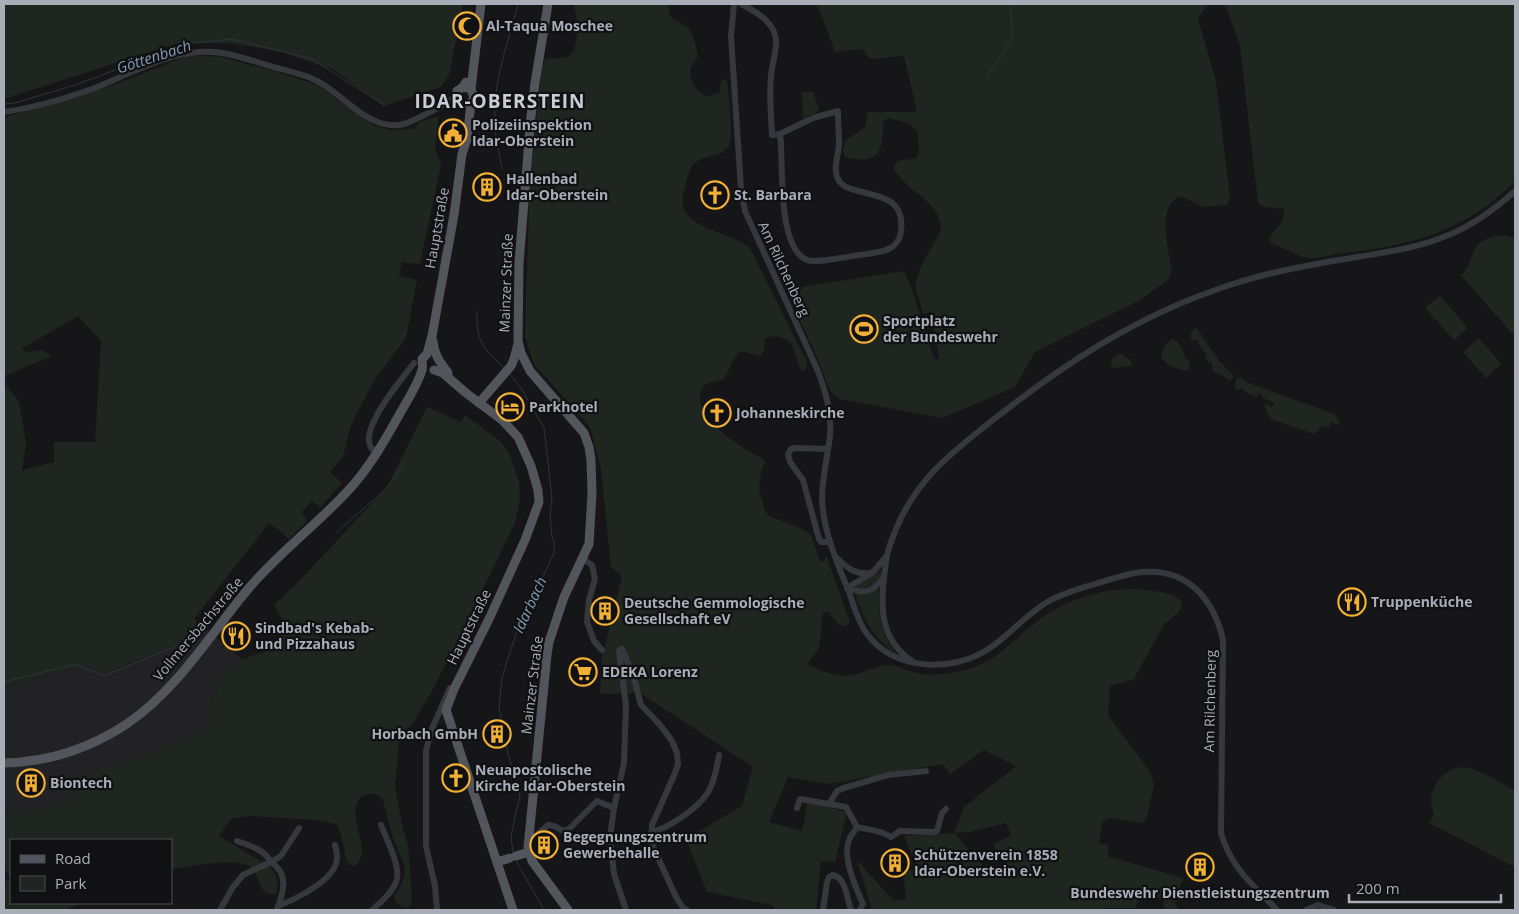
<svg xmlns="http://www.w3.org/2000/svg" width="1519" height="914" viewBox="0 0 1519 914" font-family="'Open Sans',sans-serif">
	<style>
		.built { fill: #222225 }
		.green { fill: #1e261f; fill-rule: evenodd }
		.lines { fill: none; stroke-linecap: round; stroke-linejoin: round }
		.stream { stroke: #2c353c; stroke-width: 1 }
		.minor { stroke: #37383d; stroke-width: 6 }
		.major { stroke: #53555c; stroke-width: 9 }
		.labels { text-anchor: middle; stroke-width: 4.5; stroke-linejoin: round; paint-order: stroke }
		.poi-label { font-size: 14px; font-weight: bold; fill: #a8adb8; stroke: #111113; text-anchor: start }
		.street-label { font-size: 14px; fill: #a8adb8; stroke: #111113 }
		.water-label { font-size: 15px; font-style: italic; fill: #7f9bb3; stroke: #111113 }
		.district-label { font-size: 19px; font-weight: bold; letter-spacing: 1px; fill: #c9ccd4; stroke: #111113 }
	</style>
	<rect width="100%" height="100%" fill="#161618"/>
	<polygon class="built" points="204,627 242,659 221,673 206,729 162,748 77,798 4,815 4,687 86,665 106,673 182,642"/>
	<g class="green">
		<polygon points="4,4 463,4 449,75 441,87 384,106 334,70 279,51 228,43 178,43 4,99"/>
		<path d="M573,4H669C668,24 679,19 688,28C694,35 696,47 698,56C695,61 689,67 690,74C690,81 699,95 707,96C710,96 715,94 719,93L721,81L725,79L727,80C728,93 734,136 729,146C722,158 705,154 695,163C689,168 687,179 685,187C683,194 681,203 684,210C693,227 721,232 737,240C742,242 746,245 750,248L807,362V367L803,371L800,368L791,343C783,337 773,333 764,340C766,348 765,351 759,356L743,351C731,356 731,370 724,379L706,384C703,388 700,392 700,398C700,424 746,450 766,461L761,471L759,489L765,511L769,516L803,529L811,535L820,561H824L826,556L827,558L850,622L846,626L839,625L829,612H824C819,622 823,638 818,650C815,655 810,658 808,664C813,668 819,670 825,672C857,682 860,669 887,665C896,664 901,669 909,671C928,677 949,675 969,669C995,662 1015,638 1036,622C1066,599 1109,585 1146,590C1159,592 1172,592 1181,601L1182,607L1177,614L1164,624L1134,679L1110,686L1108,715L1151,773L1154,785L1146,820L1140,823L1111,818L1102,822L1099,843L1109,845L1107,856L1183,878L1175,904L1179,910H1165L1163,899L1140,893L1136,908H1105L1099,910H872L857,860L893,900L906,899L903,872L918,869L904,836L954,833L964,807L1016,766L984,750L950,774L942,764L829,784L788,777L769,822L802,831L808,802L847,812L835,862L821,861L816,910H775L772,905L707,892L686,839L742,806L753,767L640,693L600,694L602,658L622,577L611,567L601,469L590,427L534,364L525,337L529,205L535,130L542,68L544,61L546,59C553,58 564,59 569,56C580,49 578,13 573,4ZM1006,823L1011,835L993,845L1009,868L991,875L954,833L970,832Z"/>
		<path d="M815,4H1214L1206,7L1198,19L1216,81L1230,198L1227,205L1202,207L1182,196C1155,201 1169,253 1172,272L1168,280L1140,300L1035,352L1015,387L942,418L840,399L830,391L817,357L791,301L795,288L904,271L911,286L934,359H939L931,312L923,314L915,286L921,266L941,230C941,208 922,198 908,186C903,181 899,175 894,171V165L898,161L916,158L919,153L918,132L908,123L888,118L883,122C883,153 879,165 845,157L843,150L845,141L865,127L868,112H917L904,56L870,59L862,49L835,52L819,9Z"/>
		<path d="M1220,4H1515V181C1464,232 1413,245 1344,253C1333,254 1320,259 1310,258C1296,257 1284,247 1271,243L1269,240C1273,229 1287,223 1284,209L1264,207L1258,203L1240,46L1226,7Z"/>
		<polygon points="190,55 222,57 287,75 317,85 375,126 391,130 414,129 420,122 439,116 435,147 441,165 420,264 402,262 399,276 417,280 406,338 375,379 351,425 343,457 330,472 342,483 320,508 312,501 301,513 308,520 289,539 269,523 194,619 204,627 182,642 106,673 86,665 4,687 4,389 7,386 19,402 26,443 22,470 54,462 54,442 95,442 101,341 78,316 21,349 26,352 41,350 52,356 4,376 4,117 47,106 116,84"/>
		<polygon points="802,92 813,92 819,108 816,113 803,118"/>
		<path d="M1495,236H1508L1515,239V337L1461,275C1477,262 1465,244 1495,236Z"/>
		<polygon points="1440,296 1468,328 1454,340 1425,308"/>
		<polygon points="1196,327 1219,361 1234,376 1229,382 1228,379 1213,371 1211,362 1208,362 1207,359 1205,358 1206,352 1204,352 1198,344 1198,340 1193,341 1191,339 1191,332"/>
		<polygon points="1479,338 1501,364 1486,378 1463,352"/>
		<path d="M1173,339C1182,344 1182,350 1185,358L1189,361V370L1185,371L1169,366L1161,357C1162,348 1165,343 1173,339Z"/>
		<polygon points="1120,354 1124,355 1125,358 1130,359 1132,366 1112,368 1111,360 1116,355"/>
		<polygon points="1240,377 1249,383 1334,414 1340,423 1338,425 1331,422 1330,427 1322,426 1314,434 1271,419 1264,406 1267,404 1271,408 1275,403 1263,398 1259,392 1258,397 1249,394 1241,388 1239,390 1235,389 1236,379"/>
		<path d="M427,407L461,422L465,415L500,441L509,452L519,482L520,499L515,523L463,630L432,691L412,725L405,730L399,740L395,787L403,829L408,845L412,899L410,906L407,908C400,907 395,903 394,896L401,885L405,873L404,864L393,838L383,800C377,792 369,793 360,797C344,822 377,852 353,867L346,861C344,848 343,836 336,824L316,820L251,816L231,819L219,836L270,867C277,876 280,884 276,894C256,897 262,873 249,866C233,857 190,867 171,869V840H11V879L4,867V815L77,798L83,775L162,748L206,729L221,673L242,659L274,649L284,623L274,605L301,579L387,487Z"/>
		<path d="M881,569L882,574C877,587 867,589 855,588C860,580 873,577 881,569Z"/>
		<path d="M879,589C878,612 880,636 897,654C873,639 864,619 855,594H861Z"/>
		<path d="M1461,767C1479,768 1499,782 1515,791V867L1429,823L1434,814C1425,793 1439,771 1461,767Z"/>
		<polygon points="11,879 11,903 83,903 65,910 4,910 4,882"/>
	</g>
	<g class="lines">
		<g class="stream">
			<polyline points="987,76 1005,51 1013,36 1010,4"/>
			<polyline points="489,102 495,95"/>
			<polyline points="4,104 15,103 75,85 185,44 232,39 312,59 384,105"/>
			<path d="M502,168C499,153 495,137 495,121C493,81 508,43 518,4"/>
			<path d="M477,311C476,341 483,350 505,368"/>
			<polyline points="509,373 521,388 544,428 552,498 550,515 552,537 554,541 554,553 515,637 502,677 499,707 508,754 518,785 520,795 511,836 513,853"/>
			<polyline points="337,532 387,488 404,464"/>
			<polyline points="4,682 75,664 104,676 183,643"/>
			<polyline points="515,859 544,910"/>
		</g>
		<g class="minor">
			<path d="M734,4L731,36L741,189L745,211L817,369C825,389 832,412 830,435C828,456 822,477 822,498C823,531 837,562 849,592C854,606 858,622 867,634C894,670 950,673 987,650C1009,636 1026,614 1049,601C1065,592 1084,587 1102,582C1115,578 1129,573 1143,572C1188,568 1214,600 1223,640L1221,833C1231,868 1253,885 1277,910"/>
			<path d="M741,4C757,12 778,24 776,45C775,56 772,66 771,76C769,96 771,115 772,135L780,134L813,118L838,111C838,122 839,134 839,145C838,156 833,169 838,179C848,201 907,183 901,231C899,250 882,252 867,254C853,255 817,264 807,260C776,248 784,161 780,134"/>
			<path d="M4,112C33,108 64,99 92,89C131,74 179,45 222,53C239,56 257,62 273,67C288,71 304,74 317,81C343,94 367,129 399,125C408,124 416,119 424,115C435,110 446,104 456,96"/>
			<polyline points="828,449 795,448 791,449 788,454 790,462 803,480 819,539 821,542 830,542"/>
			<path d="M377,454C373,450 369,447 369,441C367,420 401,380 414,363"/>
			<polyline points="583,559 592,565 595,579 589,600 587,622 594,641 602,650"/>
			<path d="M838,559C848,569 857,575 871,573"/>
			<polyline points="847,588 872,573 885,558"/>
			<path d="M847,588C862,594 874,593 883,578"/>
			<path d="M912,661C876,637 881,600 886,562C887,550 892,539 896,529C915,483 946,457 984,427C1062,365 1136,315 1233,284C1273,271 1315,264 1357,257C1387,252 1417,248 1446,236C1472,226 1495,209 1515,191"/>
			<polyline points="829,804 837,791 844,788 888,775 926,771"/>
			<polyline points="797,808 800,799 846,807 857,827"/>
			<path d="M857,827C869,830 881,830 891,837L900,831L934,832L937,831L942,813L946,809"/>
			<path d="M857,827C855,831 850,836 849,840C842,858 856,888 863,904L860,910"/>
			<path d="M651,832C662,830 670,825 679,819C708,800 714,788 719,755"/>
			<path d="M237,841C251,846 263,849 271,862L281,856L299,828"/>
			<polyline points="528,843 548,825 554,826 563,831 569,829 597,801 614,808"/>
			<path d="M278,906C296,899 338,879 337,857C337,853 336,849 335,845"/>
			<path d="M220,910L233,887L243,875L271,862C290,875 283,892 277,910"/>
			<path d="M372,910C381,902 394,891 397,879C400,865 386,838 381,825"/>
			<polyline points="437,910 435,886 426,846 426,751 431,731 450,688"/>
			<polyline points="626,910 614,874 610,837 614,808 624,763 626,705 619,651 622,649 633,674 641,705 661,726 672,741 677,753 678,764 675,773 652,825 651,842 676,897 683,908 687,910"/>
			<path d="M823,910L827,882L829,877L833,875C846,878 847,899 851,910"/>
			<polyline points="1306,910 1318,905 1334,910"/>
		</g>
		<g class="major">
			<polyline points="548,4 535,83 531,116 519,263 518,341 521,353 530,371 584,433 589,447 591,460 592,494 589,544 564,597 549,642 547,655 528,847 532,861 568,910"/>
			<polyline points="466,82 463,87 457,91 456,98 462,105 467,105 471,103"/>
			<polyline points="471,89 481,4"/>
			<path d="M433,341C434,355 440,362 448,373"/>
			<polyline points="434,370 443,373 466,393 502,420 518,437 531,466 538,490 539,502 525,540 490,617 454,689 446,710 513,910"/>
			<polyline points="479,403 511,366 514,359 518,344"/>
			<path d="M4,763C48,762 91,748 128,723C178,689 211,633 249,588C281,550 322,521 354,484C372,463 385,440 398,417C406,402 417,387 422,370C423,366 422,363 422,359L427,354L432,336L454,215L462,154L467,139L471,103L474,97L471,89L463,87"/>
			<polyline points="516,856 529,852"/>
			<polyline points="497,862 510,858"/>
		</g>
	</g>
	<defs>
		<g id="mosque-ring" transform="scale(1.4375)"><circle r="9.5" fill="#111113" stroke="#f2b134" stroke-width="1.5"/><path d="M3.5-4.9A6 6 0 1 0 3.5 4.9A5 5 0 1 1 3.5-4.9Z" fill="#f2b134"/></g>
		<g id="civic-ring" transform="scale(1.4375)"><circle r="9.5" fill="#111113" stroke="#f2b134" stroke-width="1.5"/><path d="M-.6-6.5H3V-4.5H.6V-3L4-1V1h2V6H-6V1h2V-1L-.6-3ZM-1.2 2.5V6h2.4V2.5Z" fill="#f2b134"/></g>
		<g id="building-ring" transform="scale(1.4375)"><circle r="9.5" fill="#111113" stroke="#f2b134" stroke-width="1.5"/><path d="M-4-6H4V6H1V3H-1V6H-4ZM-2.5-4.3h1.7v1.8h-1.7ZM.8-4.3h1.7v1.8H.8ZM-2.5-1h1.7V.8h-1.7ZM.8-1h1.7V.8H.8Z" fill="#f2b134"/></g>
		<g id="church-ring" transform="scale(1.4375)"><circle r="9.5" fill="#111113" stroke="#f2b134" stroke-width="1.5"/><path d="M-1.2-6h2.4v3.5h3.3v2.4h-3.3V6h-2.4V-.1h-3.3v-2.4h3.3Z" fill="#f2b134"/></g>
		<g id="stadium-ring" transform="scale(1.4375)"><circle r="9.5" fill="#111113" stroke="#f2b134" stroke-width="1.5"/><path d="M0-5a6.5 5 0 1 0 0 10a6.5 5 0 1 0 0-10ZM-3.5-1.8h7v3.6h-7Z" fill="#f2b134"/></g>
		<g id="hotel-ring" transform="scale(1.4375)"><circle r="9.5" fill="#111113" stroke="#f2b134" stroke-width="1.5"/><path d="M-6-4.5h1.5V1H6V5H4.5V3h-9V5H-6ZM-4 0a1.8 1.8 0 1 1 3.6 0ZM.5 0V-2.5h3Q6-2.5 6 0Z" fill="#f2b134"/></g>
		<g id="restaurant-ring" transform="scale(1.4375)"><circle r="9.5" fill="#111113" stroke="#f2b134" stroke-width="1.5"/><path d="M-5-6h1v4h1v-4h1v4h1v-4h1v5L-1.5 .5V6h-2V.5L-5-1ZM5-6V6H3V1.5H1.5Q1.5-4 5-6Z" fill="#f2b134"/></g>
		<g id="supermarket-ring" transform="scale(1.4375)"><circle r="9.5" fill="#111113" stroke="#f2b134" stroke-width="1.5"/><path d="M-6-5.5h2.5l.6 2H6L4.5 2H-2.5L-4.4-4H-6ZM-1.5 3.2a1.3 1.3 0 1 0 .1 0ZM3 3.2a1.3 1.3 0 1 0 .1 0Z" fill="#f2b134"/></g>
	</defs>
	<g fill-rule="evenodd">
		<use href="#mosque-ring" x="467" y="26"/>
		<use href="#civic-ring" x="453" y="133"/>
		<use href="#building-ring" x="487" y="187"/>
		<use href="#church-ring" x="715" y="195"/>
		<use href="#stadium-ring" x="864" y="329"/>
		<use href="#hotel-ring" x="510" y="407"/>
		<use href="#church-ring" x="717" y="413"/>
		<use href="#restaurant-ring" x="1352" y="602"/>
		<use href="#building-ring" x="605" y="611"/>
		<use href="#restaurant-ring" x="236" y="636"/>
		<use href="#supermarket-ring" x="583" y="672"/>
		<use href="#building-ring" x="497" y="734"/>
		<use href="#church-ring" x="456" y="778"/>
		<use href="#building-ring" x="31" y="783"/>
		<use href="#building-ring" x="544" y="845"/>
		<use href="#building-ring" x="895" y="863"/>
		<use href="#building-ring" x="1200" y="867"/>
	</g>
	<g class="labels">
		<g class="poi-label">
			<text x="486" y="31">Al-Taqua Moschee</text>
			<text x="472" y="130">Polizeiinspektion<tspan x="472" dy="16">Idar-Oberstein</tspan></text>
			<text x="506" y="184">Hallenbad<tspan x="506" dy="16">Idar-Oberstein</tspan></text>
			<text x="734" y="200">St. Barbara</text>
			<text x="883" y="326">Sportplatz<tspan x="883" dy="16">der Bundeswehr</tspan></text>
			<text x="529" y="412">Parkhotel</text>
			<text x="736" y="418">Johanneskirche</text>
			<text x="1371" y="607">Truppenküche</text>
			<text x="624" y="608">Deutsche Gemmologische<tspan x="624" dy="16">Gesellschaft eV</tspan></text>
			<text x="255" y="633">Sindbad's Kebab-<tspan x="255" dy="16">und Pizzahaus</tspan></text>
			<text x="602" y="677">EDEKA Lorenz</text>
			<text x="478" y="739" text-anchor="end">Horbach GmbH</text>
			<text x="475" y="775">Neuapostolische<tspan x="475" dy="16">Kirche Idar-Oberstein</tspan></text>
			<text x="50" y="788">Biontech</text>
			<text x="563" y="842">Begegnungszentrum<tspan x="563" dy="16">Gewerbehalle</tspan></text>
			<text x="914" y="860">Schützenverein 1858<tspan x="914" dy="16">Idar-Oberstein e.V.</tspan></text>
			<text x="1200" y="898" text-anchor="middle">Bundeswehr Dienstleistungszentrum</text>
		</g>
		<g class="street-label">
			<text transform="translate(437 228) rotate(-80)" y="5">Hauptstraße</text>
			<text transform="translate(784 269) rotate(65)" y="5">Am Rilchenberg</text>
			<text transform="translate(506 283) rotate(-88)" y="5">Mainzer Straße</text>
			<text transform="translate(469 627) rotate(-64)" y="5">Hauptstraße</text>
			<text transform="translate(198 629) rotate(-50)" y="5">Vollmersbachstraße</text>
			<text transform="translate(532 685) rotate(-83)" y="5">Mainzer Straße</text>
			<text transform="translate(1210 701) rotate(-89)" y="5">Am Rilchenberg</text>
		</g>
		<g class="water-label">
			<text transform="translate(154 57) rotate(-18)" y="5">Göttenbach</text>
			<text transform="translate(530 605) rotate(-65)" y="5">Idarbach</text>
		</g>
		<g class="district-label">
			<text x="500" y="108">IDAR-OBERSTEIN</text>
		</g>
	</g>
	<rect width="1519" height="914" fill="none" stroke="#a8adb8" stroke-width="10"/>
	<rect x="10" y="839" width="162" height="65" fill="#111113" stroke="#4d4f55"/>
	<rect x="20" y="855" width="25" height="8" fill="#53555c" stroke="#4d4f55"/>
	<text x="55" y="864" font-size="15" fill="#a8adb8">Road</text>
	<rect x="20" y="876" width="25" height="15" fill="#1e261f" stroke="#4d4f55"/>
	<text x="55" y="889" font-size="15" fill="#a8adb8">Park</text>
	<path d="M1349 894v8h152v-8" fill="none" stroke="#a8adb8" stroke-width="2.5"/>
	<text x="1356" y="894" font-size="15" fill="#a8adb8" stroke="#111113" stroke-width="4" paint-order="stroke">200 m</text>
</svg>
